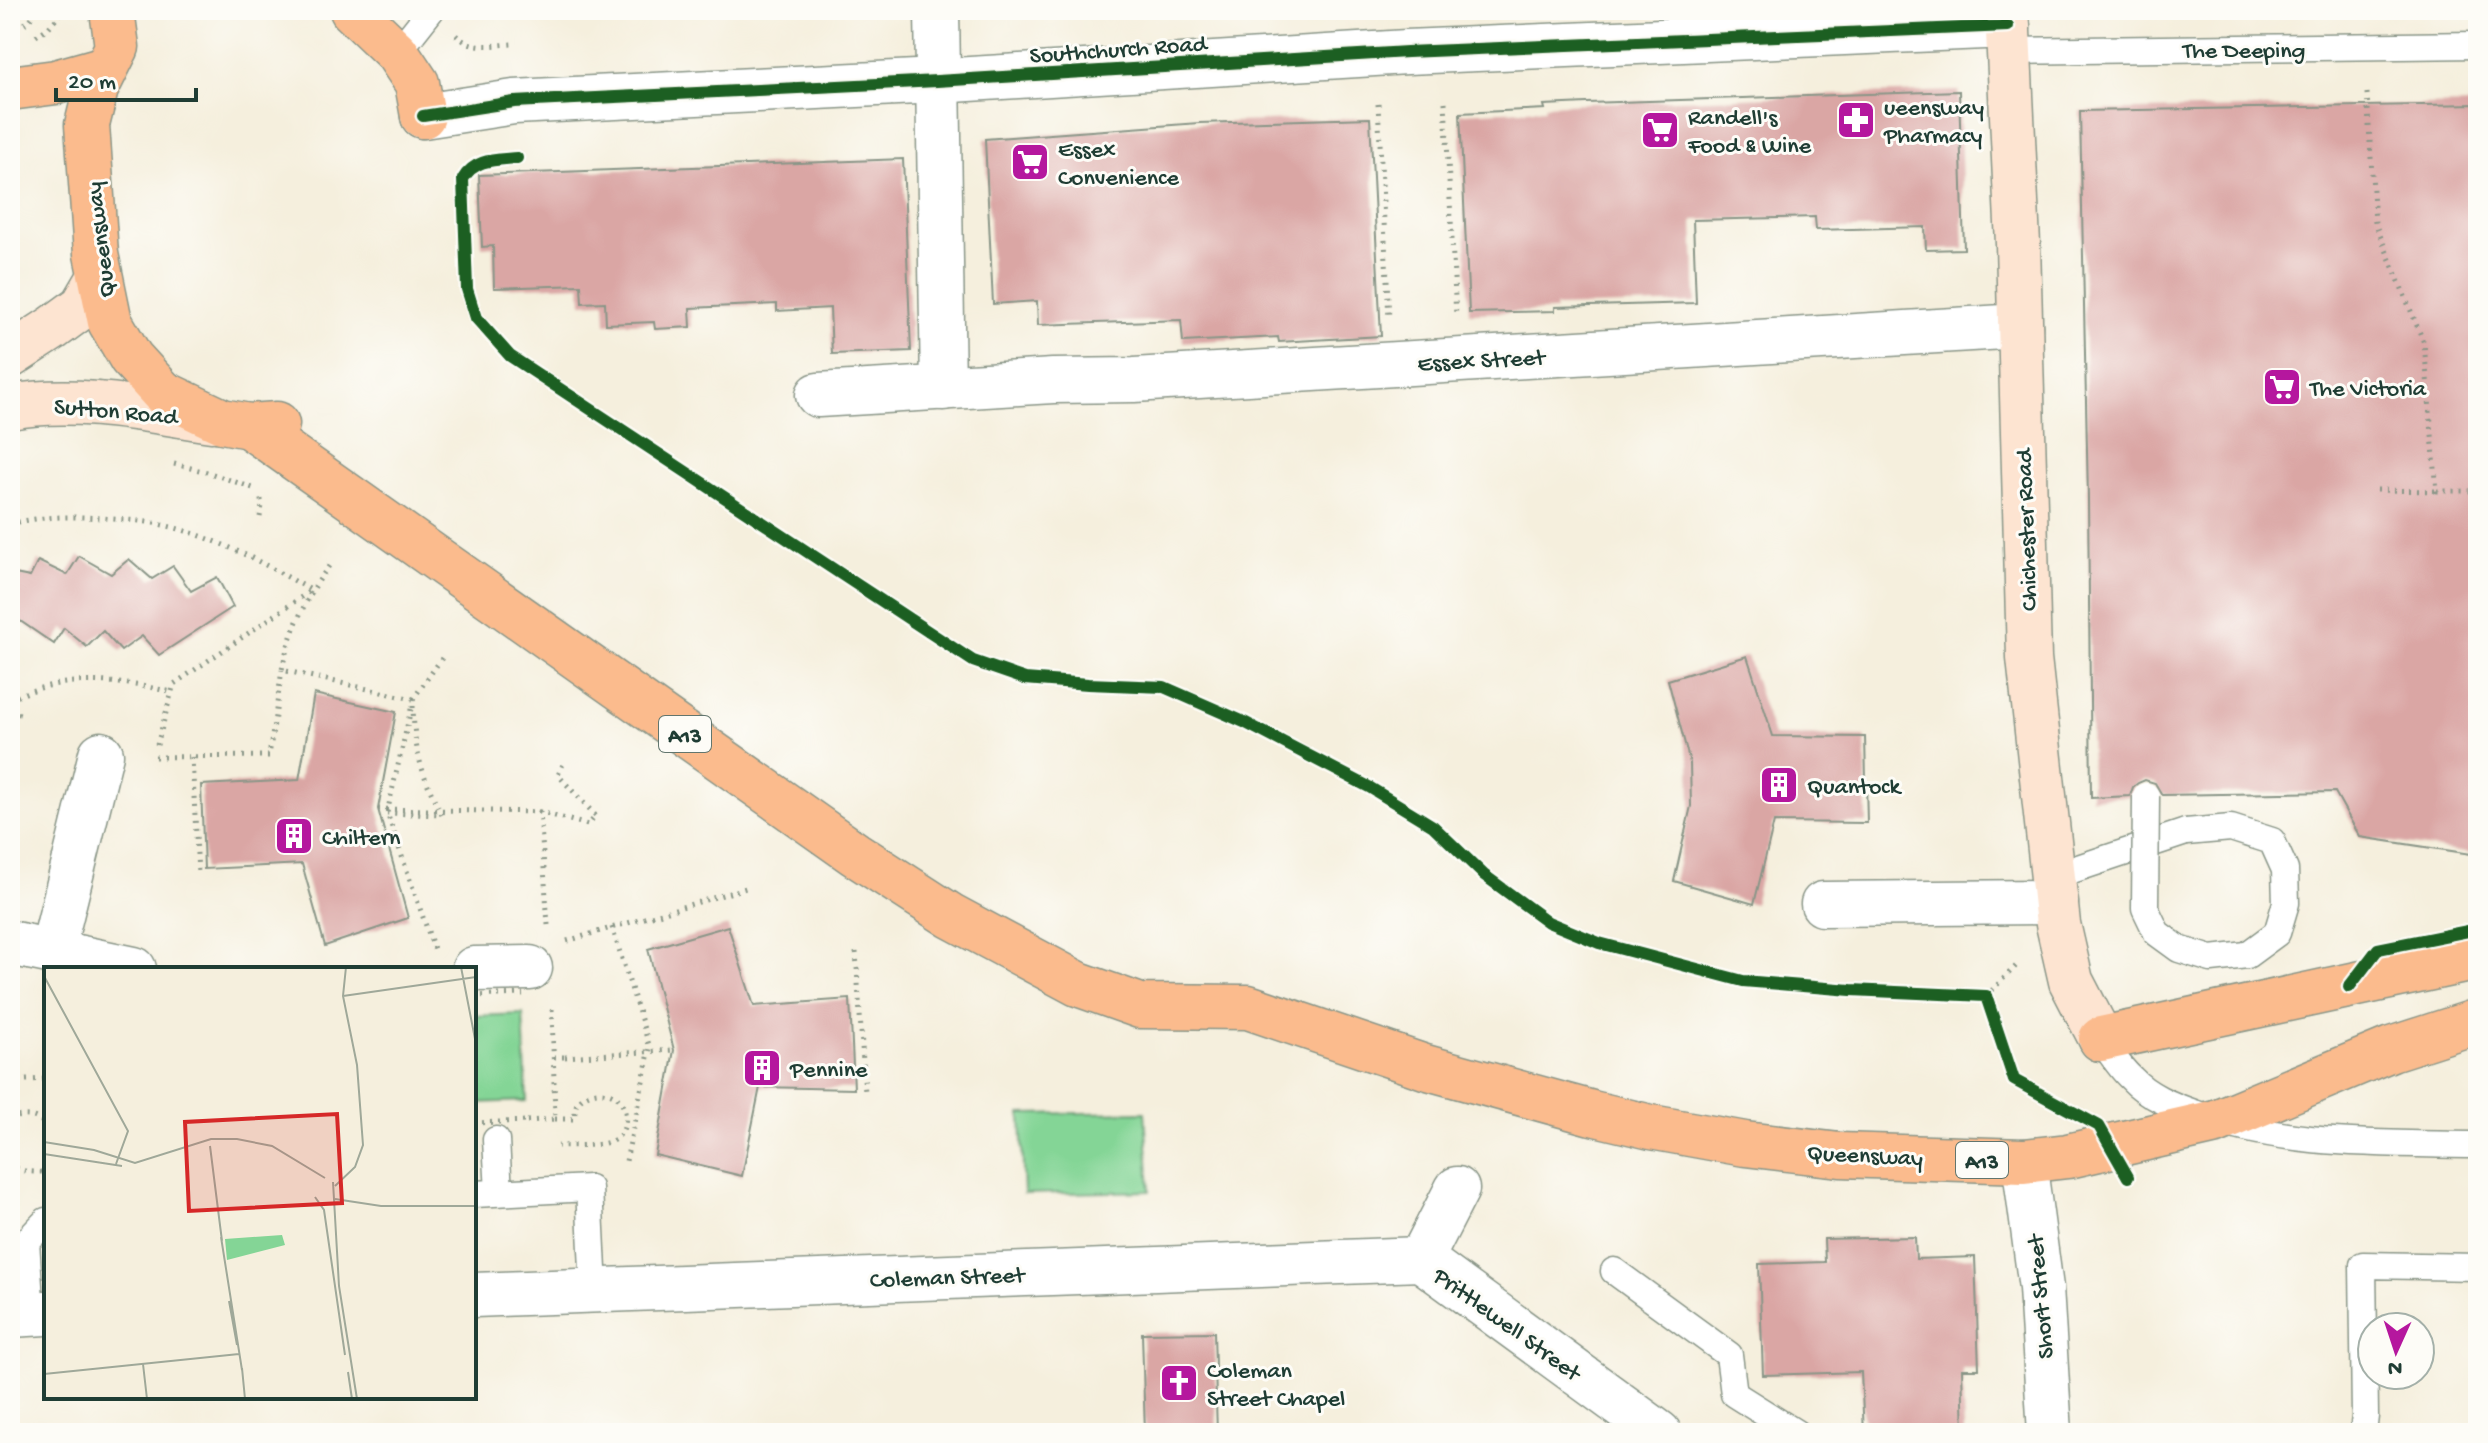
<svg xmlns="http://www.w3.org/2000/svg" width="2488" height="1443" viewBox="0 0 2488 1443" font-family="'Gochi Hand',sans-serif">
	<style>
		.green { fill: #84d596; stroke: #528965; stroke-width: 2 }
		.building { fill: #daa6a4 }
		.lines { fill: none; stroke-linecap: round; stroke-linejoin: round }
		.lane-casing { stroke: #8a9688; stroke-width: 29 }
		.street-casing { stroke: #8a9688; stroke-width: 47 }
		.secondary-casing { stroke: #8a9688; stroke-width: 47 }
		.primary-casing { stroke: #8a9688; stroke-width: 47 }
		.path { stroke: #8a9688; stroke-width: 5; stroke-dasharray: 2 6; stroke-linecap: butt }
		.lane { stroke: #fff; stroke-width: 26 }
		.street { stroke: #fff; stroke-width: 44 }
		.secondary { stroke: #fde4d1; stroke-width: 44 }
		.primary { stroke: #fbbb8d; stroke-width: 44 }
		.lane-bridge-casing { stroke: #8a9688; stroke-width: 29; stroke-linecap: butt }
		.path-bridge { stroke: #8a9688; stroke-width: 5; stroke-dasharray: 2 6; stroke-linecap: butt }
		.lane-bridge { stroke: #fff; stroke-width: 26 }
		.cycleway-casing { stroke: #fdfcf7; stroke-width: 17 }
		.cycleway { stroke: #1b5e20; stroke-width: 12 }
		.labels { text-anchor: middle; stroke-width: 6; stroke-linejoin: round; paint-order: stroke }
		.shield { fill: #fdfcf7; stroke: #62766e; stroke-width: 2 }
		.shield-label { font-size: 22px; font-weight: bold; fill: #1f3d34 }
		.street-label { font-size: 24px; fill: #1f3d34; stroke: #fdfcf7 }
		.poi-label { font-size: 24px; fill: #1f3d34; stroke: #fdfcf7; text-anchor: start }
		.inset-road { fill: none; stroke: #9fa899; stroke-width: 2 }
		.view { fill: #d62828; fill-opacity: 0.15; stroke: #d62828; stroke-width: 4 }
		.inset-edge { fill: none; stroke: #1f3d34; stroke-width: 4 }
	</style>
	<rect width="100%" height="100%" fill="#fdfcf7"/>
	<filter id="ink" filterUnits="userSpaceOnUse"><feTurbulence type="fractalNoise" baseFrequency=".0125" numOctaves="2"/><feDisplacementMap in="SourceGraphic" scale="16" xChannelSelector="R" yChannelSelector="G"/><feConvolveMatrix kernelMatrix="1 2 1 2 8 2 1 2 1" color-interpolation-filters="sRGB"/></filter>
	<filter id="wash" filterUnits="userSpaceOnUse"><feTurbulence type="fractalNoise" baseFrequency=".006" numOctaves="4" result="noise"/><feDisplacementMap in="SourceGraphic" scale="32" xChannelSelector="R" yChannelSelector="G"/><feGaussianBlur stdDeviation="1.8" result="paint"/><feColorMatrix in="noise" values="0 0 0 0 0 0 0 0 0 0 0 0 0 0 0 0 0 1.4 0 .05"/><feComposite in="paint" operator="in"/></filter>
	<g filter="url(#wash)">
		<rect width="100%" height="100%" fill="#f5efdd"/>
		<g class="green">
			<polygon points="523,1014 527,1101 474,1103 474,1016"/>
			<polygon points="1145,1112 1150,1191 1024,1194 1021,1114"/>
		</g>
		<g id="blocks">
			<g class="building">
				<polygon points="1959,91 1964,249 1926,250 1925,227 1816,230 1815,217 1693,220 1696,303 1555,307 1555,311 1469,313 1460,113 1545,109 1544,105 1587,103"/>
				<polygon points="2478,104 2478,855 2360,837 2335,792 2162,795 2155,783 2145,780 2138,783 2133,787 2130,796 2091,798 2088,499 2080,111"/>
				<polygon points="1370,118 1381,336 1279,342 1278,337 1183,342 1181,320 1038,325 1037,301 993,304 985,139 1199,123"/>
				<polygon points="903,159 911,351 832,354 830,308 777,311 777,304 690,308 691,327 655,329 654,322 606,324 605,302 582,303 581,285 494,288 493,246 482,247 479,175"/>
				<polygon points="79,556 111,574 129,559 152,579 173,566 191,591 217,577 233,607 159,655 142,636 121,651 103,631 87,647 64,628 54,644 10,614 10,573 30,577 38,561 67,575"/>
				<polygon points="1747,656 1773,736 1865,737 1867,823 1774,822 1754,904 1674,881 1691,806 1690,763 1668,680"/>
				<polygon points="314,694 396,712 378,809 408,918 325,946 302,864 204,869 201,785 299,780"/>
				<polygon points="728,926 754,1006 850,999 854,1089 760,1087 742,1176 655,1155 674,1050 648,949"/>
				<polygon points="1915,1237 1916,1259 1975,1257 1979,1369 1962,1369 1964,1433 1864,1433 1861,1372 1763,1375 1759,1264 1825,1262 1824,1239"/>
				<polygon points="1214,1332 1217,1433 1145,1433 1142,1333"/>
			</g>
		</g>
	</g>
	<g filter="url(#ink)">
		<use href="#blocks" fill-opacity="0" stroke="#8a9688" stroke-width="2"/>
		<g class="lines">
			<g class="lane-casing">
				<g id="lane">
					<polyline points="2010,51 2478,45"/>
					<polyline points="397,53 431,10"/>
					<polyline points="2054,876 2186,832"/>
					<path d="M2101,1039C2110,1052 2119,1067 2131,1078C2148,1096 2171,1105 2194,1113C2285,1147 2382,1143 2478,1145"/>
					<polyline points="496,1140 499,1192"/>
					<polyline points="474,1194 589,1188 594,1290"/>
					<polyline points="1614,1271 1729,1355 1734,1394 1796,1433"/>
					<polyline points="31,1314 26,1242 46,1221"/>
					<polyline points="2363,1433 2365,1416 2363,1265 2478,1267"/>
				</g>
			</g>
			<g class="street-casing">
				<g id="street">
					<polyline points="937,10 943,388"/>
					<polyline points="423,116 514,102 937,81 1407,52 2008,26"/>
					<polyline points="818,395 1053,381 1134,380 2020,326"/>
					<polyline points="1823,904 2056,902"/>
					<polyline points="10,943 134,969"/>
					<polyline points="52,952 101,754"/>
					<polyline points="474,969 530,968"/>
					<polyline points="2024,1161 2041,1288 2050,1433"/>
					<polyline points="1457,1189 1421,1259 1659,1433"/>
					<polyline points="474,1295 1421,1259"/>
					<polyline points="10,1315 46,1313"/>
				</g>
			</g>
			<g class="secondary-casing">
				<g id="secondary">
					<polyline points="2007,10 2018,244 2029,658 2058,924 2071,981 2101,1039"/>
					<polyline points="10,356 53,328 83,306 100,277"/>
					<path d="M10,407C76,395 146,410 212,420"/>
				</g>
			</g>
			<g class="primary-casing">
				<g id="primary">
					<polyline points="112,10 117,47 96,89 87,125 96,254 110,322 131,358 163,393 222,421 249,426 277,424"/>
					<polyline points="352,10 397,53 417,83 423,116"/>
					<polyline points="10,88 56,82 106,68"/>
					<polyline points="249,426 855,854 951,916 1078,984 1140,1006 1248,1007 1425,1067 1592,1113 1651,1127 1745,1144 1840,1155 2024,1161 2068,1156 2216,1122 2391,1049 2478,1021"/>
					<polyline points="2101,1039 2478,958"/>
				</g>
			</g>
			<g class="path">
				<polyline points="10,31 28,22 38,10"/>
				<path d="M456,35C471,50 493,45 512,44"/>
				<polyline points="36,36 49,27 64,10"/>
				<polyline points="2367,93 2375,223 2424,343 2437,491 2478,491"/>
				<polyline points="1445,102 1456,317"/>
				<polyline points="1378,104 1389,319"/>
				<polyline points="174,464 207,472 253,488"/>
				<polyline points="2377,490 2436,491"/>
				<polyline points="260,517 262,506 260,494"/>
				<path d="M10,524C41,516 71,516 102,518C121,520 140,520 158,524C213,535 263,563 311,590"/>
				<path d="M329,566C306,597 289,633 282,670L413,699C413,746 420,772 442,815L387,813"/>
				<polyline points="413,699 442,658"/>
				<path d="M10,700C62,673 117,680 172,692"/>
				<polyline points="411,709 387,813 434,949"/>
				<polyline points="10,712 20,714"/>
				<polyline points="157,745 174,684 310,591"/>
				<polyline points="155,757 269,756 282,670"/>
				<polyline points="192,757 198,874"/>
				<polyline points="548,925 540,812 588,825 596,816 558,775 565,760"/>
				<polyline points="612,927 650,1048 626,1161"/>
				<polyline points="567,941 746,888"/>
				<polyline points="856,952 865,1093"/>
				<polyline points="1986,996 2019,963"/>
				<polyline points="554,1057 565,1057"/>
				<polyline points="10,1081 46,1079"/>
				<path d="M10,1119C23,1114 37,1114 46,1126"/>
				<path d="M555,1119H574C575,1114 575,1110 576,1106C583,1090 609,1087 619,1100C631,1114 626,1137 609,1142C593,1147 574,1145 558,1146"/>
				<polyline points="527,1121 555,1119 552,1009"/>
				<path d="M10,1163C19,1173 34,1172 46,1172"/>
			</g>
			<use href="#lane" class="lane"/>
			<use href="#street" class="street"/>
			<use href="#secondary" class="secondary"/>
			<use href="#primary" class="primary"/>
			<g class="lane-bridge-casing">
				<polyline id="lane-bridge" points="2146,796 2145,908 2157,933 2179,949 2211,959 2247,955 2277,933 2286,903 2285,870 2272,841 2231,828 2186,832"/>
			</g>
			<g class="path-bridge">
				<polyline points="378,809 540,812"/>
				<polyline points="474,996 523,994"/>
				<polyline points="565,1057 674,1050"/>
				<polyline points="474,1123 526,1121"/>
			</g>
			<use href="#lane-bridge" class="lane-bridge"/>
			<g class="cycleway-casing">
				<g id="cycleway">
					<polyline points="423,116 514,102 937,81 1407,52 2008,26"/>
					<path d="M517,158C496,160 475,158 463,179L467,289L476,318L510,356L973,661L1025,679L1088,684L1164,687L1244,722L1369,787L1433,826L1484,875L1548,922L1599,943L1743,981L1851,990L1986,996L2014,1080L2099,1126L2128,1177"/>
					<polyline points="2349,987 2378,949 2478,929"/>
				</g>
			</g>
			<use href="#cycleway" class="cycleway"/>
		</g>
	</g>
	<defs>
		<g id="pharmacy-square" transform="scale(2)"><rect x="-9" y="-9" width="18" height="18" rx="4" fill="#b5179e" stroke="#fdfcf7"/><path d="M-2-6h4v4h4v4h-4v4h-4v-4h-4v-4h4Z" fill="#fff"/></g>
		<g id="supermarket-square" transform="scale(2)"><rect x="-9" y="-9" width="18" height="18" rx="4" fill="#b5179e" stroke="#fdfcf7"/><path d="M-6-5.5h2.5l.6 2H6L4.5 2H-2.5L-4.4-4H-6ZM-1.5 3.2a1.3 1.3 0 1 0 .1 0ZM3 3.2a1.3 1.3 0 1 0 .1 0Z" fill="#fff"/></g>
		<g id="building-square" transform="scale(2)"><rect x="-9" y="-9" width="18" height="18" rx="4" fill="#b5179e" stroke="#fdfcf7"/><path d="M-4-6H4V6H1V3H-1V6H-4ZM-2.5-4.3h1.7v1.8h-1.7ZM.8-4.3h1.7v1.8H.8ZM-2.5-1h1.7V.8h-1.7ZM.8-1h1.7V.8H.8Z" fill="#fff"/></g>
		<g id="church-square" transform="scale(2)"><rect x="-9" y="-9" width="18" height="18" rx="4" fill="#b5179e" stroke="#fdfcf7"/><path d="M-1.2-6h2.4v3.5h3.3v2.4h-3.3V6h-2.4V-.1h-3.3v-2.4h3.3Z" fill="#fff"/></g>
	</defs>
	<g fill-rule="evenodd">
		<use href="#pharmacy-square" x="1856" y="120"/>
		<use href="#supermarket-square" x="1660" y="130"/>
		<use href="#supermarket-square" x="1030" y="162"/>
		<use href="#supermarket-square" x="2282" y="387"/>
		<use href="#building-square" x="1779" y="785"/>
		<use href="#building-square" x="294" y="836"/>
		<use href="#building-square" x="762" y="1068"/>
		<use href="#church-square" x="1179" y="1383"/>
	</g>
	<g class="labels">
		<g class="shield">
			<rect x="659" y="716" width="52" height="36" rx="6"/>
			<rect x="1956" y="1142" width="52" height="36" rx="6"/>
		</g>
		<g class="shield-label">
			<text x="685" y="742">A13</text>
			<text x="1982" y="1168">A13</text>
		</g>
		<g class="street-label">
			<text transform="translate(1118 48) rotate(-4)" y="8">Southchurch Road</text>
			<text x="2244" y="57">The Deeping</text>
			<text transform="translate(99 240) rotate(-97)" y="8">Queensway</text>
			<text transform="translate(1481 359) rotate(-3)" y="8">Essex Street</text>
			<text transform="translate(116 410) rotate(5)" y="8">Sutton Road</text>
			<text transform="translate(2025 530) rotate(-92)" y="8">Chichester Road</text>
			<text transform="translate(1865 1154) rotate(3)" y="8">Queensway</text>
			<text transform="translate(947 1276) rotate(-2)" y="8">Coleman Street</text>
			<text transform="translate(2039 1297) rotate(-95)" y="8">Short Street</text>
			<text transform="translate(1508 1323) rotate(36)" y="8">Prittlewell Street</text>
		</g>
		<g class="poi-label">
			<text x="1884" y="114">ueensway<tspan x="1884" dy="28">Pharmacy</tspan></text>
			<text x="1688" y="124">Randell's<tspan x="1688" dy="28">Food &amp; Wine</tspan></text>
			<text x="1058" y="156">Essex<tspan x="1058" dy="28">Convenience</tspan></text>
			<text x="2310" y="395">The Victoria</text>
			<text x="1807" y="793">Quantock</text>
			<text x="322" y="844">Chiltern</text>
			<text x="790" y="1076">Pennine</text>
			<text x="1207" y="1377">Coleman<tspan x="1207" dy="28">Street Chapel</tspan></text>
		</g>
	</g>
	<g transform="translate(44 967)">
		<rect width="432" height="432" fill="#f5efdd"/>
		<path d="M238,268L241,278L183,293L181,272Z" fill="#84d596"/>
		<path class="inset-road" d="M417,0L432,77M0,9L84,164L72,197M299,29L432,10M0,175L50,183L91,196L167,172H193L228,179L281,211M166,179L178,274M0,187L78,199M289,215L295,319L313,432M291,219L311,200L319,178L313,98L299,29L302,0M271,230L280,243L301,388M291,232L337,239H432M177,270L198,403M185,334L193,378M99,397L103,432M198,401L201,432M304,405L308,432M0,407L195,387"/>
		<path class="view" d="M293,147L298,236L145,244L141,155Z"/>
		<rect width="432" height="432" class="inset-edge"/>
	</g>
	<rect width="2488" height="1443" fill="none" stroke="#fdfcf7" stroke-width="40"/>
	<g transform="translate(2396 1351) rotate(183)"><circle r="38" fill="#fdfcf7" stroke="#a4b0a9" stroke-width="2"/>
	<path d="M0-6L14 30L0 20L-14 30Z" fill="#b5179e"/>
	<text y="-12" font-size="22" font-weight="bold" text-anchor="middle" fill="#1f3d34">N</text>
	</g>
	<path d="M56 88v12h140v-12" fill="none" stroke="#1f3d34" stroke-width="4"/>
	<text x="68" y="88" font-size="24" fill="#1f3d34" stroke="#fdfcf7" stroke-width="6" paint-order="stroke">20 m</text>
</svg>
